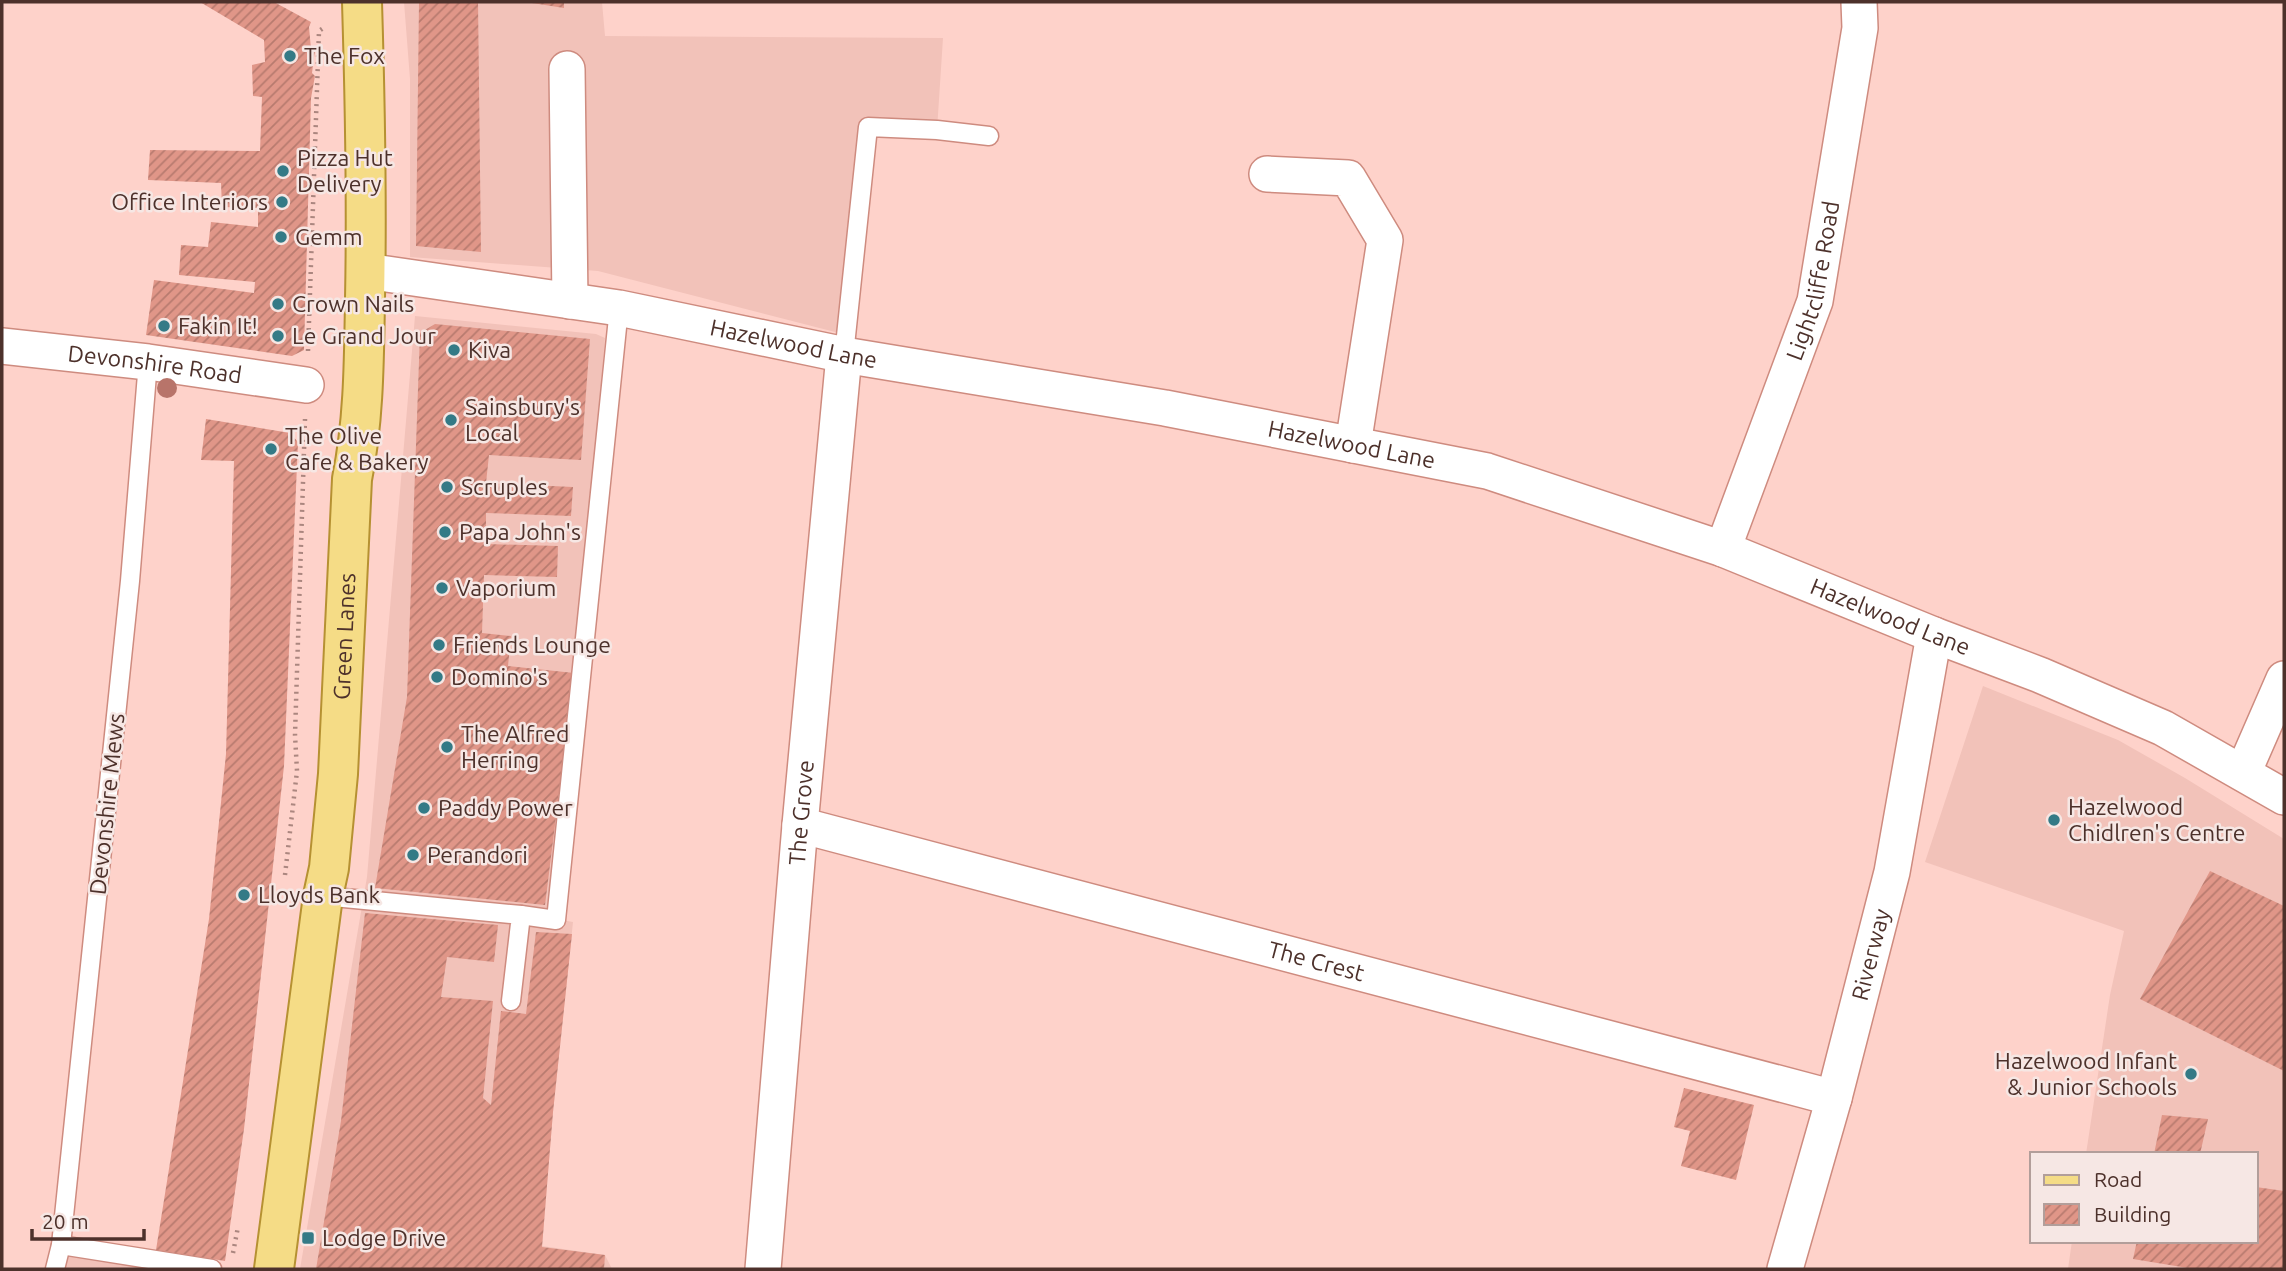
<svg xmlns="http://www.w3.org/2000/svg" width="2286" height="1271" viewBox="0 0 2286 1271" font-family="Ubuntu,sans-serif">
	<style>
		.built { fill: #f2c2b9 }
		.building { fill: url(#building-hatch) }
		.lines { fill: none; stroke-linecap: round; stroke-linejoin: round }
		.lane-casing { stroke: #ce8b7f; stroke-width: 21 }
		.street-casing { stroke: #ce8b7f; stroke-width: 38 }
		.primary-casing { stroke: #b69132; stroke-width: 42 }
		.path { stroke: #ab867f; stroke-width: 4.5; stroke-dasharray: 2 5; stroke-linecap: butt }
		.lane { stroke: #fff; stroke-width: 18 }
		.street { stroke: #fff; stroke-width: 35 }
		.primary { stroke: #f5dc86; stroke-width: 38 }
		.tree { fill: #b8746a }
		.poi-dot { fill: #347a86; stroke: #f6e7e4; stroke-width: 2.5 }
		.labels { text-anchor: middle; stroke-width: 5; stroke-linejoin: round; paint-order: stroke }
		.poi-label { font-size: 23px; fill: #4d312b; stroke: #f6e7e4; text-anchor: start }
		.street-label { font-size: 23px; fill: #4d312b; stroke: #f6e7e4 }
	</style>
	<defs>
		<pattern id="building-hatch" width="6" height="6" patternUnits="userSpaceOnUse" patternTransform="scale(1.75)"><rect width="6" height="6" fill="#e09688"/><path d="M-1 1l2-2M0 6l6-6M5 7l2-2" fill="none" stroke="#b87b6f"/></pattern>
	</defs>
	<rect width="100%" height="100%" fill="#fed2ca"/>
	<g class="built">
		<polygon points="404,2 602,2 605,36 943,38 937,130 868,128 839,333 598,271 410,257 410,79"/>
		<polygon points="415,316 596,334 605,338 556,919 573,922 553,1112 542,1246 605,1255 612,1269 300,1269 367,877"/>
		<polygon points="1983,686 2118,740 2185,778 2284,839 2284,1269 2068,1269 2072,1241 2256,1241 2256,1154 2086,1154 2110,995 2124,931 1925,862"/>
		<polygon points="66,1255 152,1269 63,1269"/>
	</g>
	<g class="building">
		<polygon points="200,2 274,2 311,22 309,27 311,49 315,50 312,73 315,76 311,98 304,350 292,356 146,335 154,280 254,293 255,282 179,275 181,245 208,247 211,222 258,227 258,208 222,207 221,183 148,180 150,150 260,151 262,97 253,96 252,65 265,62 264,40"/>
		<polygon points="419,2 478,2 481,252 416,246"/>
		<polygon points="532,2 564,2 564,8 532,3"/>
		<polygon points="435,324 590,339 581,460 489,455 486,483 573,487 571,516 486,513 486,544 558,546 557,577 484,575 482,633 511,636 508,666 574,673 545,905 375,888 407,697 420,333"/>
		<polygon points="206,419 290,433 298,442 284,766 244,1129 225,1261 156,1250 209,919 226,754 234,461 201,460"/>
		<polygon points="2210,871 2284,906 2284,1071 2140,999"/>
		<polygon points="365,913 498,925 494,962 447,957 441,997 493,1001 483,1098 491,1105 501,1011 526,1014 536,932 572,934 553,1112 542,1247 605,1255 604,1269 316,1269 341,1121"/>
		<polygon points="1684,1088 1754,1105 1736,1180 1681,1166 1690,1131 1674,1127"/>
		<polygon points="2162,1115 2208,1119 2200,1154 2154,1154"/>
		<polygon points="2256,1187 2284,1191 2284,1269 2194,1269 2133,1259 2137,1241 2256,1241"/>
	</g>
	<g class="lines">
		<g class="lane-casing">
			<g id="lane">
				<polyline points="844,355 868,127 937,130 989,136"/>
				<polyline points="323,896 521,915 511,1001"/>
				<polyline points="521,915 556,920 619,308"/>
				<polyline points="61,1245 212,1269"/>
				<polyline points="55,1269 61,1245 130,581 148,362"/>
			</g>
		</g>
		<g class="street-casing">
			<g id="street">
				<polyline points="567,69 570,301"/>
				<polyline points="1267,174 1348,178 1385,240 1353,445"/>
				<path id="s1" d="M366,271L619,308L850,356L1165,408L1487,471L1723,549L1934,635L2040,675L2163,728L2284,797"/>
				<path id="s2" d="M2,346L148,362L306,385"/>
				<path id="s3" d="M1723,549L1815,301L1860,28L1859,2"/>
				<polyline points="2243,773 2284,679"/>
				<path id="s4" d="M800,825L1834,1098"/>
				<path id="s5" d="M763,1269L800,825L844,355"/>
				<path id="s6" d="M1785,1269L1834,1098L1892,872L1934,635"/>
			</g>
		</g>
		<g class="primary-casing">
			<g id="primary">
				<path id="s7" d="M274,1269L323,896L329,868L338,774L352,479C364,420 364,359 365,299C367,200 365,101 362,2"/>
			</g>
		</g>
		<g class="path">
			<polyline points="308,351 319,31 325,27"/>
			<polyline points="285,875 297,771 295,735 305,419"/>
			<polyline points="233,1253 238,1227"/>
		</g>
		<use href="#lane" class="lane"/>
		<use href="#street" class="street"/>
		<use href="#primary" class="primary"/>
	</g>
	<circle class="tree" cx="167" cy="388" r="10"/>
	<g class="poi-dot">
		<circle cx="290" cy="56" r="7"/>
		<circle cx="283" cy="171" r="7"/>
		<circle cx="282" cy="202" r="7"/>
		<circle cx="281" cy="237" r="7"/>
		<circle cx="278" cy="304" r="7"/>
		<circle cx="164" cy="326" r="7"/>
		<circle cx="278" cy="336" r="7"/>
		<circle cx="454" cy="350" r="7"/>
		<circle cx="451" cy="420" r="7"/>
		<circle cx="271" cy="449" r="7"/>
		<circle cx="447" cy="487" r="7"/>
		<circle cx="445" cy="532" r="7"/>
		<circle cx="442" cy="588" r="7"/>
		<circle cx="439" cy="645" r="7"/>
		<circle cx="437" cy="677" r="7"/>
		<circle cx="447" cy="747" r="7"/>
		<circle cx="424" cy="808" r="7"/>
		<circle cx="2054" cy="820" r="7"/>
		<circle cx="413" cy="855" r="7"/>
		<circle cx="244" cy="895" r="7"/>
		<circle cx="2191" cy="1074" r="7"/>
		<rect x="301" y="1231" width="14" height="14" rx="3.5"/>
	</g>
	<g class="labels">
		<g class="poi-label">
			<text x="304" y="64">The Fox</text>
			<text x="297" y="166">Pizza Hut<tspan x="297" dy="26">Delivery</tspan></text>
			<text x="268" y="210" text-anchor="end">Office Interiors</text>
			<text x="295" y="245">Gemm</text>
			<text x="292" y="312">Crown Nails</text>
			<text x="178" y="334">Fakin It!</text>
			<text x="292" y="344">Le Grand Jour</text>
			<text x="468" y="358">Kiva</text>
			<text x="465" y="415">Sainsbury's<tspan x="465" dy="26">Local</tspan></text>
			<text x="285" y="444">The Olive<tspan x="285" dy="26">Cafe &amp; Bakery</tspan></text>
			<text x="461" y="495">Scruples</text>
			<text x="459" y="540">Papa John's</text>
			<text x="456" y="596">Vaporium</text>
			<text x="453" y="653">Friends Lounge</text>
			<text x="451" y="685">Domino's</text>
			<text x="461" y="742">The Alfred<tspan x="461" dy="26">Herring</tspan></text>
			<text x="2068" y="815">Hazelwood<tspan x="2068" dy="26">Chidlren's Centre</tspan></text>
			<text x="438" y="816">Paddy Power</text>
			<text x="427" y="863">Perandori</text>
			<text x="258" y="903">Lloyds Bank</text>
			<text x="2177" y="1069" text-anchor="end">Hazelwood Infant<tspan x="2177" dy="26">&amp; Junior Schools</tspan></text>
			<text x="322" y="1246">Lodge Drive</text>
		</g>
		<g class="street-label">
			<text dy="8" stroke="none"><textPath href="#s3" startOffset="284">Lightcliffe Road</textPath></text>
			<text dy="8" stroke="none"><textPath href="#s1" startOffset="434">Hazelwood Lane</textPath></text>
			<text dy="8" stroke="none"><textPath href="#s2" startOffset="154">Devonshire Road</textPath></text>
			<text dy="8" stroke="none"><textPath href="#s1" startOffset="1001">Hazelwood Lane</textPath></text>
			<text dy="8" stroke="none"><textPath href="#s1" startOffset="1568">Hazelwood Lane</textPath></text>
			<text dy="8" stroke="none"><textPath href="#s7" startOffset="637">Green Lanes</textPath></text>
			<text transform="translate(107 804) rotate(-84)" y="8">Devonshire Mews</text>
			<text dy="8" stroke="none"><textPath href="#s5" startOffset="458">The Grove</textPath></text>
			<text dy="8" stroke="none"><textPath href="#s6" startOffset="326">Riverway</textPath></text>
			<text dy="8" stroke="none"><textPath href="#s4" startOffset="534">The Crest</textPath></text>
		</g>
	</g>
	<rect width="2286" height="1271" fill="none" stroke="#4d312b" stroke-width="7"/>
	<rect x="2030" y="1152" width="228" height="91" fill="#f6e7e4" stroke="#b29e9a" stroke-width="2"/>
	<rect x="2044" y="1175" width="35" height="10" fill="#f5dc86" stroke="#b29e9a" stroke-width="2"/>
	<text x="2094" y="1187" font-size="21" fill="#4d312b">Road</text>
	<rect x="2044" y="1204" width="35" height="21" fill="url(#building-hatch)" stroke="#b29e9a" stroke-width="2"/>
	<text x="2094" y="1222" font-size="21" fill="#4d312b">Building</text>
	<path d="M32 1229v10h112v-10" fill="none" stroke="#4d312b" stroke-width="3.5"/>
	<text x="42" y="1229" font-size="21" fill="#4d312b" stroke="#f6e7e4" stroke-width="5" paint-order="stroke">20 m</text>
</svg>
